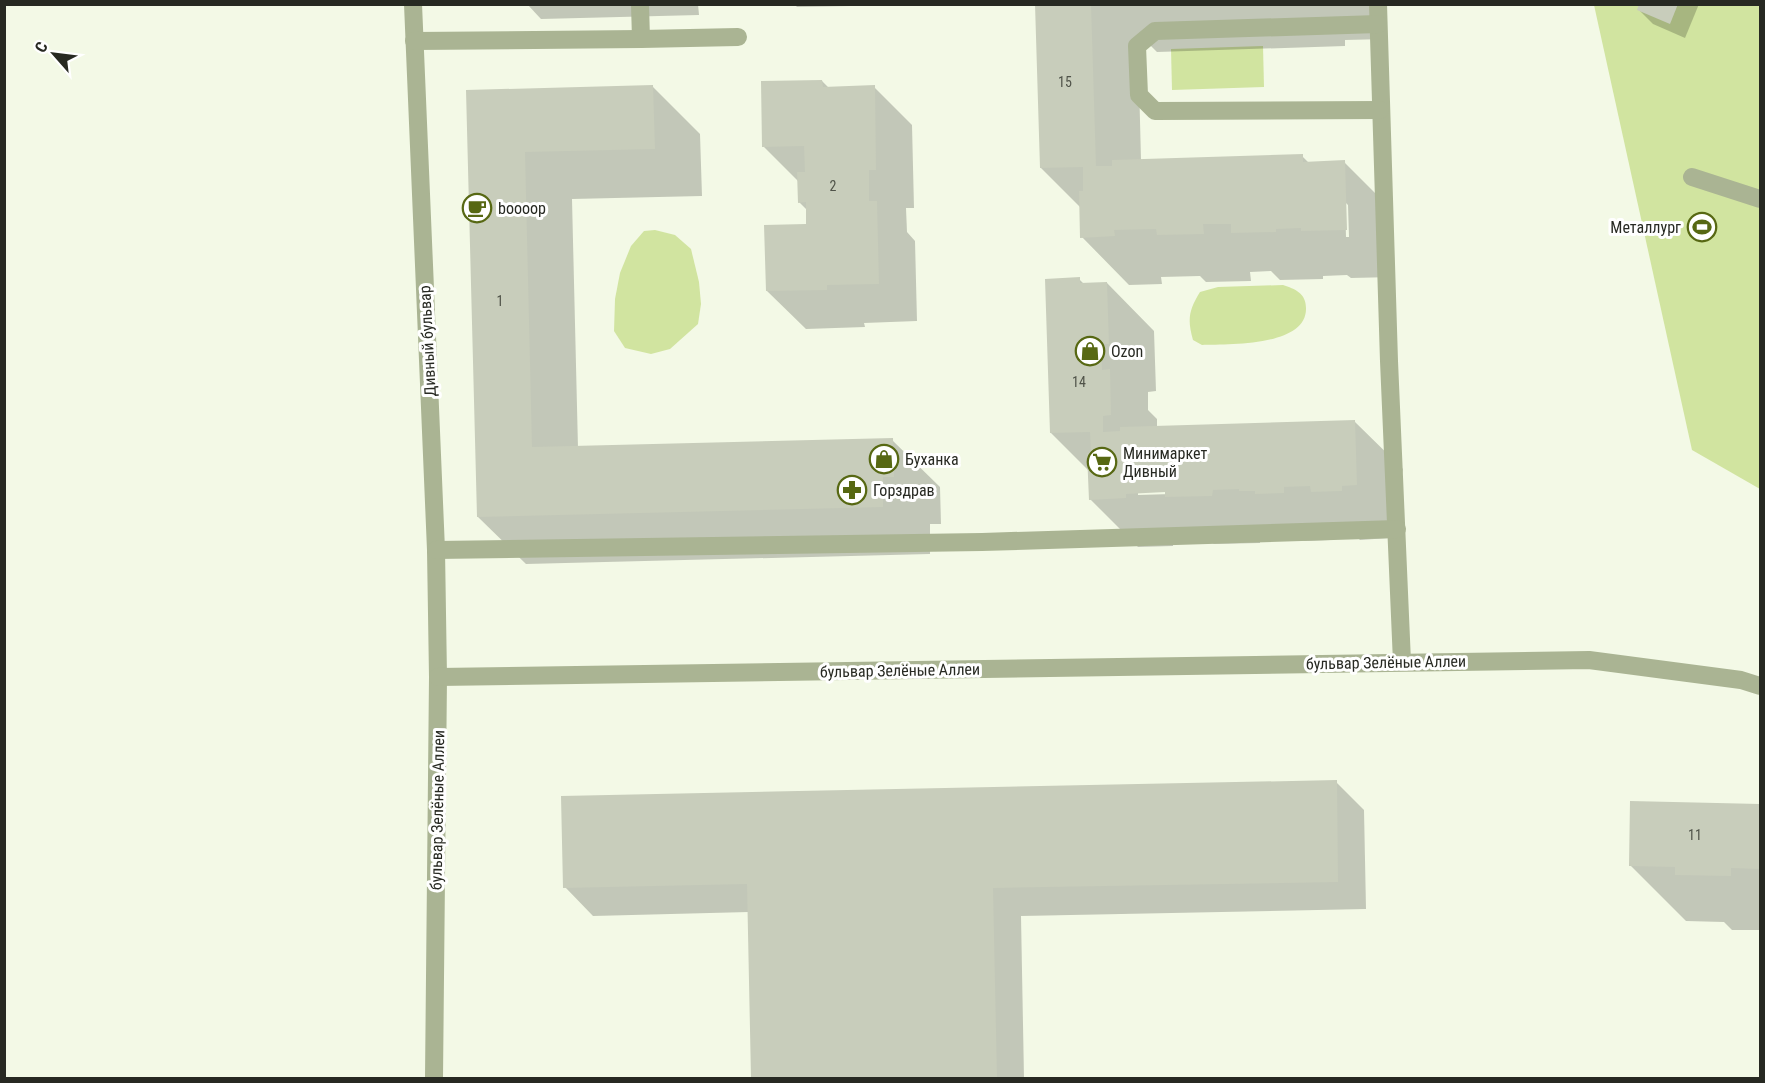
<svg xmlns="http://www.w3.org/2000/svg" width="1765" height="1083" viewBox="0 0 1765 1083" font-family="'Roboto Condensed',sans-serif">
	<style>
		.green { fill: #d1e4a0 }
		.shadow { fill: #0003; fill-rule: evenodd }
		.building { fill: #c8cdbb }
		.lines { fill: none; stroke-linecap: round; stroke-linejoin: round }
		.minor { stroke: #aab493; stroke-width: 18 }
		.labels { text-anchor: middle; stroke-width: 6; stroke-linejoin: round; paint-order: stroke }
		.number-label { font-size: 14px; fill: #4f5248 }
		.poi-label { font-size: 16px; fill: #272922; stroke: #fff; text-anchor: start }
		.street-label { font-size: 16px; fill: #272922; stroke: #fff }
	</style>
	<rect width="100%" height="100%" fill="#f3f9e6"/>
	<g class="green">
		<polygon points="1594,5 1760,5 1760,489 1692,450"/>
		<polygon points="1263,46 1264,87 1172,90 1171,49"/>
		<polygon points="655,230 675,235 691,249 699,282 701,304 698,324 670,349 651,354 625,348 614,331 615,299 620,273 631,246 644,231"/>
		<path d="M1283,285C1295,289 1306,293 1306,308C1307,347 1228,344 1202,345L1193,340C1187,319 1189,310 1200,292L1218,287Z"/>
	</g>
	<g class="shadow">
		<polygon points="527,4 698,4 699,15 541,19"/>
		<polygon points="794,4 851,4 851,6 797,7"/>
		<path d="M1036,4H1386L1387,39L1345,40V46L1157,52L1146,41L1138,42L1141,160L1302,156L1309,163L1344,162L1392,210L1394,277L1351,278L1347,275L1323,276V279L1280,280L1271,271L1250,272L1251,281L1206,282L1200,276L1161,277L1162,284L1129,285L1082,237L1081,208L1041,168ZM1345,202L1348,205L1349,237H1346Z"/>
		<polygon points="1641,4 1699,4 1685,38 1653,24 1638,9"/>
		<polygon points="822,81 829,88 874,87 912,125 914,208 906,208 907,232 915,241 917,321 864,323 865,327 806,329 767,291 808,225 807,210 799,202 799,182 764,147"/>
		<polygon points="653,87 700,134 702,196 572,199 578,448 892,440 940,487 941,524 930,524 930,554 526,564 478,517 468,92"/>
		<path d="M1079,279L1084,284L1107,283L1154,331L1156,391L1148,392V410L1157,419V427L1355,422L1403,469L1389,538L1360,540L1354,534L1331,535V540L1304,541L1301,538L1260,537V543L1214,544L1209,540L1173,541V546L1138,547L1090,499L1089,471L1051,433ZM1172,491V494L1138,495V492Z"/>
		<polygon points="1336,782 1364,810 1366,909 1021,916 1024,1078 752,1078 749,912 593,916 565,887"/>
		<polygon points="1632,802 1760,805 1760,930 1732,930 1724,922 1686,921 1630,865"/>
	</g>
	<g class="building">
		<polygon points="1035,4 1091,4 1096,166 1112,166 1112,160 1303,154 1303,162 1345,160 1347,230 1301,231 1301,228 1276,229 1276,232 1231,233 1231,224 1203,224 1204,234 1157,235 1156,229 1114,230 1115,236 1080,238 1079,191 1083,191 1083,167 1040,168"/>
		<polygon points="1639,4 1678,4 1670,24 1637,10"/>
		<polygon points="822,80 823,87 875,85 876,170 869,170 869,201 877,201 879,284 827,285 827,290 766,291 764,225 806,224 806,202 798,203 797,172 805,172 804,146 762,147 761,81"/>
		<polygon points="653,85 655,149 525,152 532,447 893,438 894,477 883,477 883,507 477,517 466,90"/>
		<polygon points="1080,277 1080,283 1107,282 1109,344 1101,344 1101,350 1102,370 1110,369 1111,415 1103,416 1103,432 1120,431 1120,427 1355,420 1357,485 1342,486 1342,491 1311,492 1310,486 1284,487 1284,493 1255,494 1255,491 1239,491 1239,489 1213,490 1212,496 1165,497 1165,492 1126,494 1126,498 1089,500 1087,453 1091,453 1090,432 1050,433 1045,279"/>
		<polygon points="1337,780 1338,882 993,888 997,1078 751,1078 747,884 563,888 561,796"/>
		<polygon points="1630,801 1760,804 1760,869 1731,868 1731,876 1675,875 1675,867 1629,866"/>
	</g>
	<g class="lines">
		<g class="minor">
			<polyline points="413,4 436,550 438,677 434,1078"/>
			<polyline points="640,4 641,39"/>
			<polyline points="1378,4 1389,361 1402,662"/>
			<polyline points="1378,24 1155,31 1137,46 1139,95 1155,111 1380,110"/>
			<polyline points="414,41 641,39 738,37"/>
			<polyline points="1692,177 1760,199"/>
			<polyline points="436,550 982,542 1397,529"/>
			<polyline points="438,677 1589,660 1741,680 1760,686"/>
		</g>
	</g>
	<defs>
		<g id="cafe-ring" transform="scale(1.5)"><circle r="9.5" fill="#fff" stroke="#576813" stroke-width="1.5"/><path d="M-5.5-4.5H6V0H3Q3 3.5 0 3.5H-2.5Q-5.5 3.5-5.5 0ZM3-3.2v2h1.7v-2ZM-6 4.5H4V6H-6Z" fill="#576813"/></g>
		<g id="stadium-ring" transform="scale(1.5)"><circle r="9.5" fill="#fff" stroke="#576813" stroke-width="1.5"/><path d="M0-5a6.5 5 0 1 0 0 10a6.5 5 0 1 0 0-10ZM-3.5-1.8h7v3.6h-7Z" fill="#576813"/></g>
		<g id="shop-ring" transform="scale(1.5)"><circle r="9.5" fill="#fff" stroke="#576813" stroke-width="1.5"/><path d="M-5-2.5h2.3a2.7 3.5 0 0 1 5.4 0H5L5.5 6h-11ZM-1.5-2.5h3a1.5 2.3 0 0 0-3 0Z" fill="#576813"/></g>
		<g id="supermarket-ring" transform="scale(1.5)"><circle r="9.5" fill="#fff" stroke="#576813" stroke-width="1.5"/><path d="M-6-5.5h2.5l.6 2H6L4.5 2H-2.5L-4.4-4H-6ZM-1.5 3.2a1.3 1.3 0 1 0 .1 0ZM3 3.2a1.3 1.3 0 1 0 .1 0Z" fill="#576813"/></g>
		<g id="pharmacy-ring" transform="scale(1.5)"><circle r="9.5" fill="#fff" stroke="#576813" stroke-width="1.5"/><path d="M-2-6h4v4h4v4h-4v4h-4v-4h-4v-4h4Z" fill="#576813"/></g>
	</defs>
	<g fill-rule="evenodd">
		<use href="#cafe-ring" x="477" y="208"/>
		<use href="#stadium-ring" x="1702" y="227"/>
		<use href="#shop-ring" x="1090" y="351"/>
		<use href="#shop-ring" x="884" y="459"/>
		<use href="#supermarket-ring" x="1102" y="462"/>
		<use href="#pharmacy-ring" x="852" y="490"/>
	</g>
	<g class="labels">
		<g class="number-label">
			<text x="1065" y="87">15</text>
			<text x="833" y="191">2</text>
			<text x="500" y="306">1</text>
			<text x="1079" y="387">14</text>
			<text x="1695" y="840">11</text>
		</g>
		<g class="poi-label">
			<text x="498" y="214">boooop</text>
			<text x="1681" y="233" text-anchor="end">Металлург</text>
			<text x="1111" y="357">Ozon</text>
			<text x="1123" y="459">Минимаркет<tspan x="1123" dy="18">Дивный</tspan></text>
			<text x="905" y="465">Буханка</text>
			<text x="873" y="496">Горздрав</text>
		</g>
		<g class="street-label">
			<text transform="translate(427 341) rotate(-93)" y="6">Дивный бульвар</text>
			<text transform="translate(1386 662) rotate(-1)" y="6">бульвар Зелёные Аллеи</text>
			<text transform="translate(900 670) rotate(-1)" y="6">бульвар Зелёные Аллеи</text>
			<text transform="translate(437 810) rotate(-89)" y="6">бульвар Зелёные Аллеи</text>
		</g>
	</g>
	<rect width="1765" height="1083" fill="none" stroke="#272922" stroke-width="12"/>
	<g transform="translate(54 54) rotate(298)" stroke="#ffffff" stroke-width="4.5" paint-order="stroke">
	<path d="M0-4.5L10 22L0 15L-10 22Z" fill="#272922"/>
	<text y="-9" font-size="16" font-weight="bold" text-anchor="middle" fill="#272922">С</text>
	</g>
</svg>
